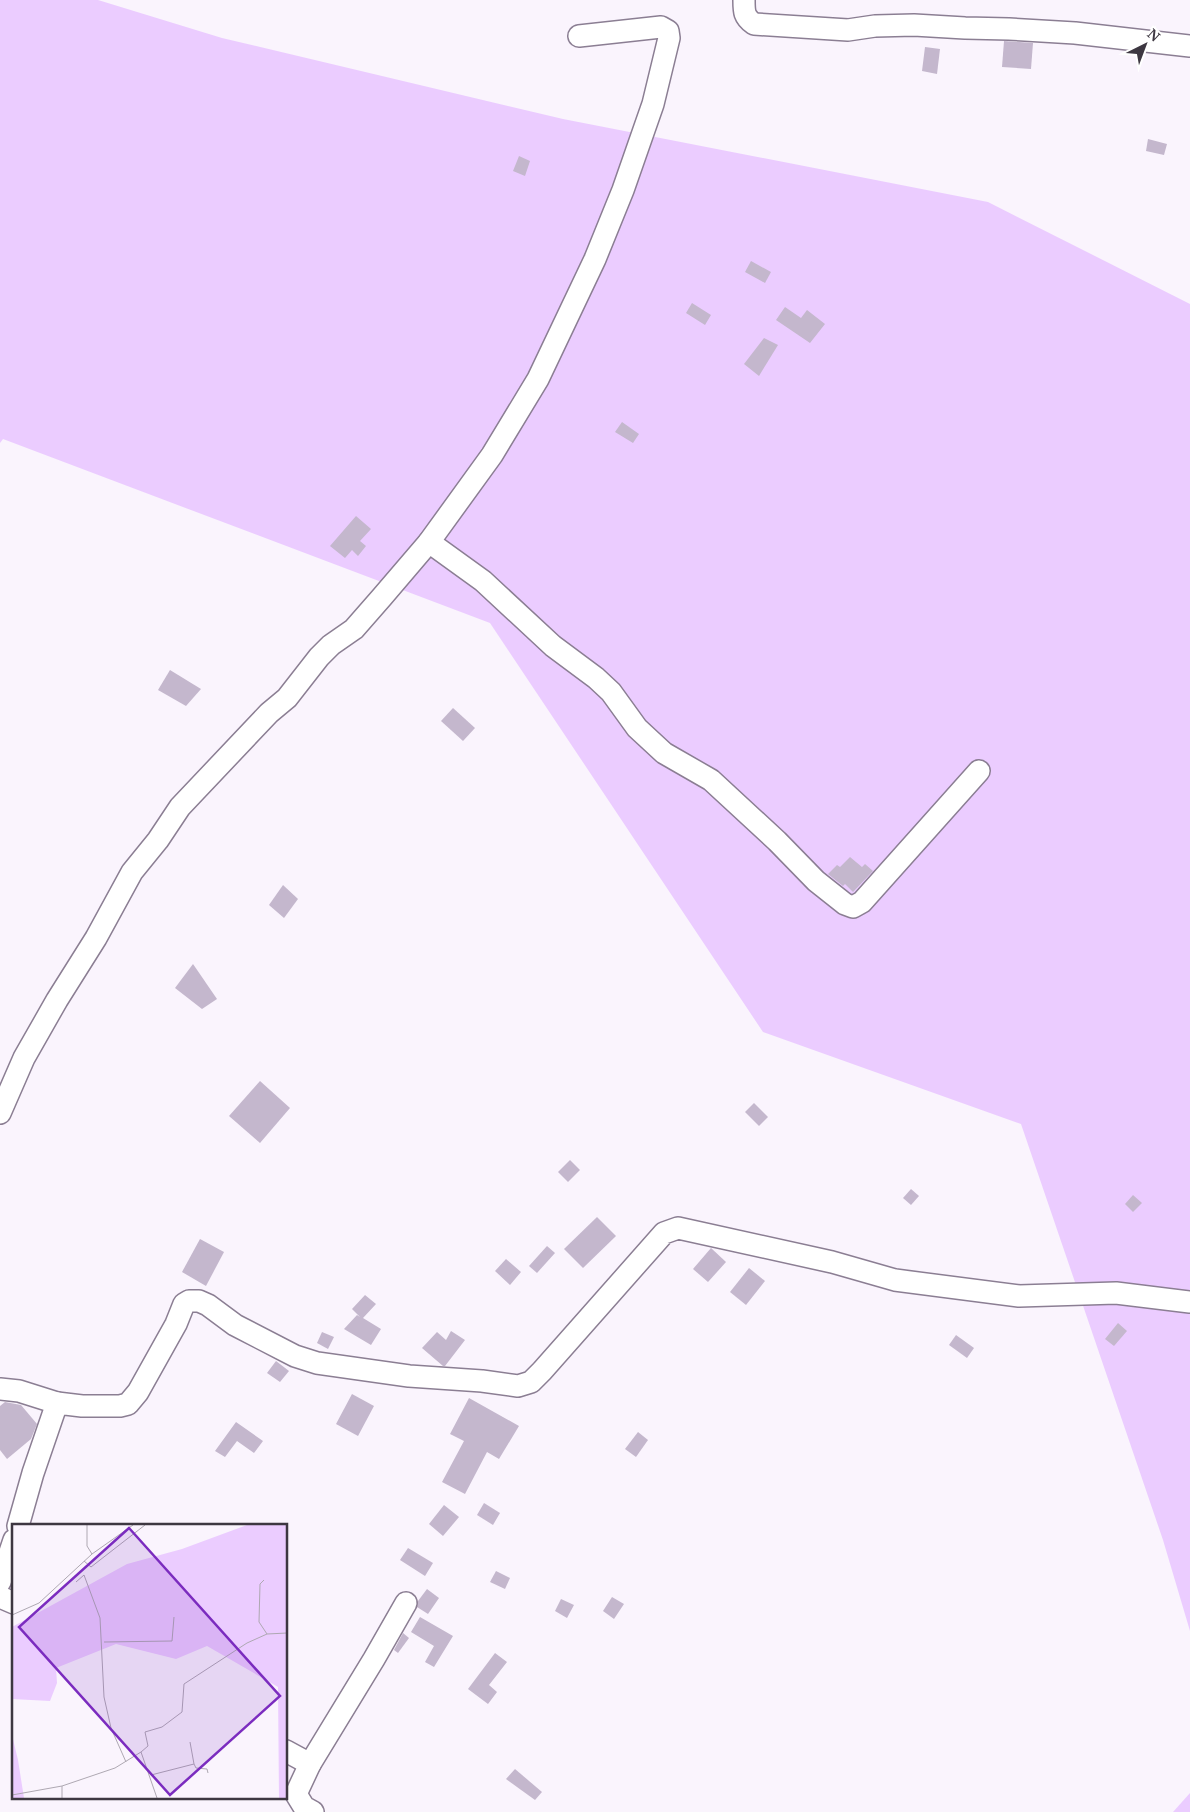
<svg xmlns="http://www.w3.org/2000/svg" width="1190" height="1812" viewBox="0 0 1190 1812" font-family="'Noto Serif',serif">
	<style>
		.green { fill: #ebccff }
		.building { fill: #c4b7cd }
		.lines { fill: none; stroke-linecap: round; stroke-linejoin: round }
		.minor-casing { stroke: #8b7e93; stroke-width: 24 }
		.minor { stroke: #fff; stroke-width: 21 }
		.inset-road { fill: none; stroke: #aea8b2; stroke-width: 1 }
		.view { fill: #7b2cbf; fill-opacity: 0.15; stroke: #7b2cbf; stroke-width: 2.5 }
		.inset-edge { fill: none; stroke: #3d3741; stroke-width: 2.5 }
	</style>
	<rect width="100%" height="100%" fill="#faf4fd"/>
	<g class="green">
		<polygon points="0,0 98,0 222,38 563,119 988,202 1190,304 1190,1631 1163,1540 1021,1124 763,1032 490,623 3,439 0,443"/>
		<polygon points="1190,1793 1190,1812 1173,1812"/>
	</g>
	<g class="building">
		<polygon points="1004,41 1033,43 1031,69 1002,67"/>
		<polygon points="925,47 940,49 937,74 922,71"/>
		<polygon points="1148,139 1167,144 1164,155 1146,151"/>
		<polygon points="519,156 530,161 525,176 513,171"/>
		<polygon points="751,261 771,272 765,283 745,272"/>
		<polygon points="692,303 711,315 705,325 686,313"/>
		<polygon points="785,307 801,318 807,310 825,324 810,343 776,320"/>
		<polygon points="764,338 778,345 759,376 744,364"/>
		<polygon points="622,422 639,434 633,443 615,432"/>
		<polygon points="356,516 371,529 360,541 366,546 358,556 352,550 345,558 330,546"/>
		<polygon points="170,670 201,689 186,706 158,690"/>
		<polygon points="453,708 475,728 463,741 441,721"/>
		<polygon points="850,857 862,867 865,864 873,871 853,892 845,884 843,886 828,874 837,865 840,867"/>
		<polygon points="283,885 298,899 284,918 269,905"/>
		<polygon points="193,964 217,999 202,1009 175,988"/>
		<polygon points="260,1081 290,1108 260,1143 229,1116"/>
		<polygon points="754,1103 768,1117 759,1126 745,1112"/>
		<polygon points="570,1160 580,1170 568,1182 558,1172"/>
		<polygon points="911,1189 919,1196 911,1205 903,1198"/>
		<polygon points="1133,1195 1142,1203 1133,1212 1125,1204"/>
		<polygon points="597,1217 616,1236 583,1268 564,1249"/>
		<polygon points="200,1239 224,1252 206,1286 182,1272"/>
		<polygon points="547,1246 555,1253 537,1273 529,1266"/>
		<polygon points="711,1248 726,1262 708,1282 693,1269"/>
		<polygon points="506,1259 521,1272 510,1285 495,1271"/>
		<polygon points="749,1268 765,1281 746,1305 730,1292"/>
		<polygon points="365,1295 376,1304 363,1318 381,1329 371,1345 344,1329 357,1315 360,1317 352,1309"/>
		<polygon points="1118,1323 1127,1331 1114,1346 1105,1339"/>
		<polygon points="451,1331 465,1340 445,1366 443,1366 422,1348 437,1332 446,1340"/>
		<polygon points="322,1332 334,1337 328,1349 317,1343"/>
		<polygon points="956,1335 974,1348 967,1358 949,1345"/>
		<polygon points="276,1361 289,1371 280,1382 267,1373"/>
		<polygon points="352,1394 374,1406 358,1436 336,1424"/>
		<polygon points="469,1398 519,1426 499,1459 487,1452 465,1494 442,1482 464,1441 450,1434"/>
		<polygon points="5,1402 21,1405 37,1424 31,1439 7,1459 0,1450 0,1406"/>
		<polygon points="236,1422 263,1441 254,1453 237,1441 225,1457 215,1451"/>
		<polygon points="638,1432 648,1440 636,1457 625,1449"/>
		<polygon points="484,1503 500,1513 493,1525 477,1515"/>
		<polygon points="444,1505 459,1517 443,1536 429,1524"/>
		<polygon points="408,1548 433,1563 425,1576 400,1560"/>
		<polygon points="496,1571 510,1578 505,1589 490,1582"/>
		<polygon points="427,1589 439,1598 428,1614 417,1607 418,1601"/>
		<polygon points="612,1597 624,1604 614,1619 603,1611"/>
		<polygon points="561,1599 574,1605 567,1618 555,1611"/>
		<polygon points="420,1617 453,1636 434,1667 425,1662 434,1646 411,1632"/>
		<polygon points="403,1633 409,1638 398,1653 394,1650"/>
		<polygon points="495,1653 507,1662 489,1685 497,1692 488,1704 468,1689"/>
		<polygon points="515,1769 542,1792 535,1800 506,1779"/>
	</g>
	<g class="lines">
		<g class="minor-casing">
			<g id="minor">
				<path d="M744,0C744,12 744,17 754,24L848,30L875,26L914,25L965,28L1009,29L1075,33L1190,46"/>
				<polyline points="429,542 483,581 553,646 596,678 611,692 637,728 664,753 711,780 777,841 816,881 845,904 853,907 862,902 979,771"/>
				<polyline points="0,1113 24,1058 57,1000 96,938 132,872 158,840 180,807 269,713 287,698 319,657 331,645 354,629 382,597 429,542 492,455 538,379 595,259 623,190 653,104 669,38 668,31 661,27 579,36"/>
				<polyline points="0,1389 19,1391 57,1403"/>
				<polyline points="18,1526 33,1473 57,1403 82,1406 120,1406 128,1404 138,1392 176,1324 184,1304 189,1301 199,1301 208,1305 235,1325 295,1356 317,1363 409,1376 482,1381 518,1386 531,1382 542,1371 664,1233 678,1228 832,1262 895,1280 1019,1296 1116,1293 1190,1302"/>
				<polyline points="0,1582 14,1540"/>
				<polyline points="0,1597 14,1603"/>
				<polyline points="286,1751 310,1764 374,1659 406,1603"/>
				<polyline points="310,1764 296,1794 304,1807 313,1812"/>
			</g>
		</g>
		<use href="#minor" class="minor"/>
	</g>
	<g transform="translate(12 1524)">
		<rect width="275" height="275" fill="#faf4fd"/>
		<path d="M235,1H275V274H267L266,163L195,122L164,135L104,120L44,144L45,159L38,177L0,175V103L115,40L170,25ZM0,211L6,236L12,274H0Z" fill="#ebccff"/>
		<path class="inset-road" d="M75,1V22L80,30M72,37L79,43L133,1M252,56L248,60L247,98L255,110M64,58L72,51L88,94L92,173L99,204L114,238M0,91L27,79L80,30L121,1M92,118L160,117L162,93M182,240L184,244L195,245L196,249M139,251L182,240L178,218M0,271L50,262M50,274V262L103,244L129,228M145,274L129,228L136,222L133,208L150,203L170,188L172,160L235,119L255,110L275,109"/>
		<path class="view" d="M117,4L268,172L158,271L7,103Z"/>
		<rect width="275" height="275" class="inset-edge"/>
	</g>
	<g transform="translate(1145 45) rotate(42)" stroke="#ffffff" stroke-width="4" paint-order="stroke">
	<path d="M0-4L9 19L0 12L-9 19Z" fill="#3d3741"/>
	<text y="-8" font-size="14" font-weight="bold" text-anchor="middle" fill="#3d3741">N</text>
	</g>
</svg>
